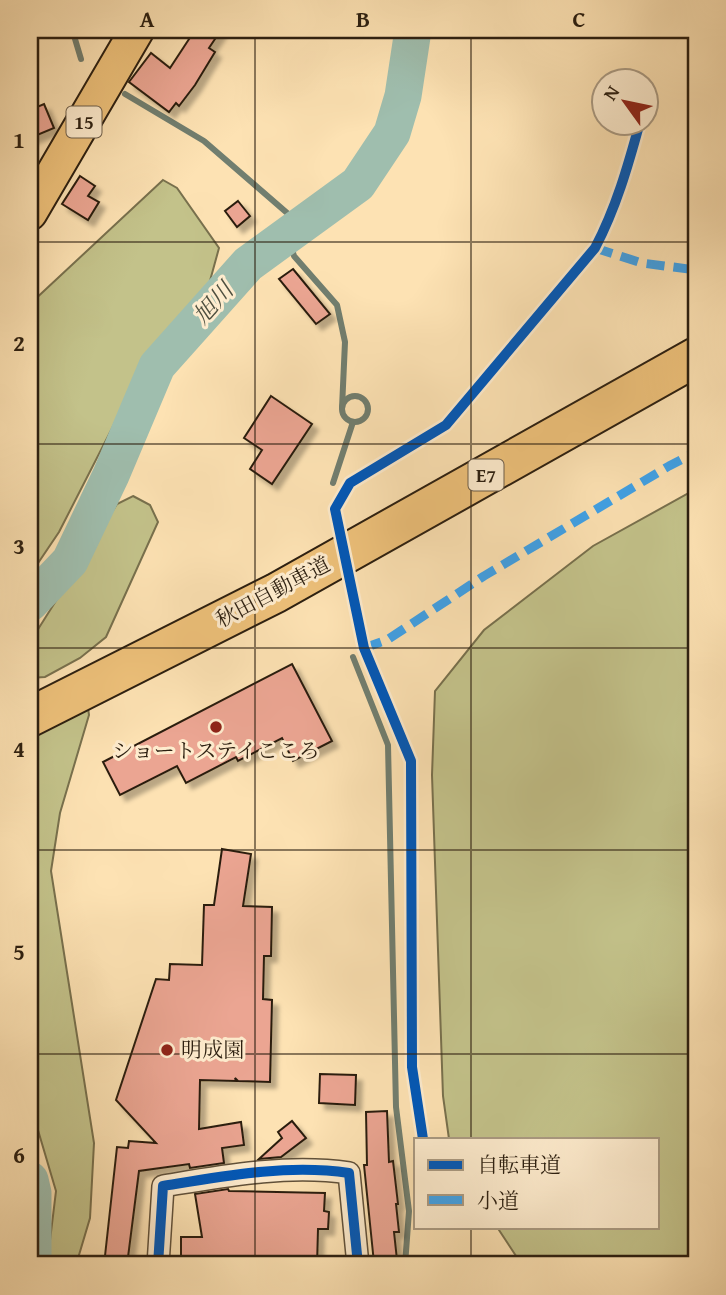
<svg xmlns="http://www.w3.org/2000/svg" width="726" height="1295" viewBox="0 0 726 1295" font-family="'Gentium Book Plus','Noto Serif JP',serif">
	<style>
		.green { fill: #c3c28a; stroke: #78704d; stroke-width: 2 }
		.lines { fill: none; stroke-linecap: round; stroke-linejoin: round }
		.stream { stroke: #717e6f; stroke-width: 6 }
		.river { stroke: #9fbeae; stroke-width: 37 }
		.building { fill: #eba592; stroke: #2c1f10; stroke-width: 2; filter: url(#shadow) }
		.street-casing { stroke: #605039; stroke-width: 24 }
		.primary-casing { stroke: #2c1f10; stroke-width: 37 }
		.highway-casing { stroke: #2c1f10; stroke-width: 42 }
		.street { stroke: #feecce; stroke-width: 21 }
		.primary { stroke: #eec17a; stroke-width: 33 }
		.highway { stroke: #eec17a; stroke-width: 38 }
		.quiet { stroke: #3ea2ea; stroke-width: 9; stroke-dasharray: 18 9; stroke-linecap: butt }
		.cycleway-casing { stroke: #feecce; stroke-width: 15 }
		.cycleway { stroke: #0057b8; stroke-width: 10 }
		.grid { fill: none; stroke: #2c1f10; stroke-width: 2; stroke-opacity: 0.55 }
		.poi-dot { fill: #8f2418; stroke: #feecce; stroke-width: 2.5 }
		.labels { text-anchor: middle; stroke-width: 6; stroke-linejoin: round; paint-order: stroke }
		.shield { fill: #feecce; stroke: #6b5c49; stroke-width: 2 }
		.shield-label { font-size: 19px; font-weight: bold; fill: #2c1f10 }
		.street-label { font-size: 21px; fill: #2c1f10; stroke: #feecce }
		.poi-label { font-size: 21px; fill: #2c1f10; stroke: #feecce }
		.water-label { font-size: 23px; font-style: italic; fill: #4e4f3f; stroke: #feecce }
		.neatline { fill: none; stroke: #2c1f10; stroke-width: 2.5 }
		.grid-label { font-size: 23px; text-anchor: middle; font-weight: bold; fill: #2c1f10 }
	</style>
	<defs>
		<filter id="shadow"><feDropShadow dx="6" dy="6" stdDeviation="2" flood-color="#0004"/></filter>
	</defs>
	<rect width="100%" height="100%" fill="#fde2b3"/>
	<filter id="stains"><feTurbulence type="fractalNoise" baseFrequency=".00286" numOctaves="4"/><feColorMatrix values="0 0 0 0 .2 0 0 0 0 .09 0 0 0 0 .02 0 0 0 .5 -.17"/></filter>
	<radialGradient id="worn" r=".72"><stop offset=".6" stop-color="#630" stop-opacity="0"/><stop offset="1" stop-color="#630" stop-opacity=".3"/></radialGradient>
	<g class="green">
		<polygon points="163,180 177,188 219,248 208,288 145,364 59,532 30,575 30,304"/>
		<polygon points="696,489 696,1265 522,1265 497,1227 658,1227 658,1139 449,1139 443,1096 432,775 435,691 484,630 593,546"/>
		<polygon points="133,496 150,505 158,522 106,637 80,658 45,677 30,678 30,642 117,504"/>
		<polygon points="88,708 89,715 60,813 51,871 94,1143 90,1218 76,1265 47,1265 56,1191 30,1103 30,730"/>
	</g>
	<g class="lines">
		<g class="stream">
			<polyline points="75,30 75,39 81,59"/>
			<polyline points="125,94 204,141 301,225"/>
			<polyline points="288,235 294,256 337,305 345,342 342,408"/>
			<circle cx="355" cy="409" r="13"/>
			<polyline points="333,483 353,422"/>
			<polyline points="353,657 388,745 396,1107 409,1211 405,1265"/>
		</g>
		<g class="river">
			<polyline points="30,603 70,561 111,475 157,366 248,264 358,184 392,133 403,96 413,30"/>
			<polyline points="30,1180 33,1193 33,1265"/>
		</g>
	</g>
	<g class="building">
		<polygon points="195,30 221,30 209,48 215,52 195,85 179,106 176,103 169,112 129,82 151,53 170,68"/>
		<polygon points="44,104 54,128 30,138 30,110"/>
		<polygon points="80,176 95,186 88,196 99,202 88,220 62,204"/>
		<polygon points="238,201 250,216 237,227 225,211"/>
		<polygon points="293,269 330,314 316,324 279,279"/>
		<polygon points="271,396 312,424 272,484 250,469 262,450 244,438"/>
		<polygon points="292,664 332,741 293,761 282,738 238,761 236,757 186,783 177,766 120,795 103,762"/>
		<polygon points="222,849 251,854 243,906 272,907 271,956 264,956 263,999 272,1000 270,1082 238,1081 235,1078 236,1081 200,1080 199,1129 241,1122 244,1145 222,1148 224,1163 190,1168 189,1164 139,1171 127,1265 104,1265 117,1147 128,1148 129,1141 156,1143 116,1100 156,979 169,980 170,964 202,965 204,905 214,905"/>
		<polygon points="320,1074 356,1075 355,1105 319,1103"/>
		<polygon points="387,1111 389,1162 393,1161 398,1204 396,1204 399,1232 394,1232 397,1260 374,1263 364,1165 367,1165 366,1112"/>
		<polygon points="292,1121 306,1138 281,1157 259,1159 282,1138 278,1132"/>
		<polygon points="228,1189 229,1191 325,1193 324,1211 329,1212 328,1229 318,1229 317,1265 266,1263 266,1265 246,1265 246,1258 181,1259 181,1237 202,1237 195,1194"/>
	</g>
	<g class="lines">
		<g class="street-casing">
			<path id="street" d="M158,1265L163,1186C224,1176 287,1164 349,1173L358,1265"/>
		</g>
		<g class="primary-casing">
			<polyline id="primary" points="30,213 137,30"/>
		</g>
		<g class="highway-casing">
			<polyline id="highway" points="30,717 276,593 696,357"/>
		</g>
		<use href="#street" class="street"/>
		<use href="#primary" class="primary"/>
		<use href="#highway" class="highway"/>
		<g class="quiet">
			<polyline points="595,248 642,263 696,270"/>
			<polyline points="364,648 387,640 484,576 669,466 696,452"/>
		</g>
		<g class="cycleway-casing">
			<g id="cycleway">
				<path d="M423,1139L412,1067L411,761L364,648L335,509L350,483L446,425L595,248C616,208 628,166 640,122"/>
				<path d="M158,1265L163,1186C224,1176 287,1164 349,1173L358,1265"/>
			</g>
		</g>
		<use href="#cycleway" class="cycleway"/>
	</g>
	<path class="grid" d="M255,30V1265M471,30V1139M30,242H696M30,444H696M30,648H696M30,850H696M30,1054H696M471,1227V1265"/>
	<g class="poi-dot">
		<circle cx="216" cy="727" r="7"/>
		<circle cx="167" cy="1050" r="7"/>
	</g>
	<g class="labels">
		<g class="shield">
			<rect x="66.5" y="106.5" width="35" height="31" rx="5"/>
			<rect x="468.5" y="459.5" width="35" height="31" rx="5"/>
		</g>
		<g class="shield-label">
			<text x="84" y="129">15</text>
			<text x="486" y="482">E7</text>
		</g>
		<g class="street-label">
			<text transform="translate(273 592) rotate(-28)" y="7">秋田自動車道</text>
		</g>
		<g class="poi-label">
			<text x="216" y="758">ショートステイこころ</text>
			<text x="181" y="1057" text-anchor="start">明成園</text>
		</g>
		<g class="water-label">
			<text transform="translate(213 303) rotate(-48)" y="8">旭川</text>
		</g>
	</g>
	<rect width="726" height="1295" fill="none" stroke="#fde2b3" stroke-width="77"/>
	<rect x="414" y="1138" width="245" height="91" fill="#feecce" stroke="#aa9a82" stroke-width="2"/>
	<rect x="428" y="1160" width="35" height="10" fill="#0057b8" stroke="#aa9a82" stroke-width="2"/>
	<text x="477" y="1172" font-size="21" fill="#2c1f10">自転車道</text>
	<rect x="428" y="1195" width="35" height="10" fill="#3ea2ea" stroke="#aa9a82" stroke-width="2"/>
	<text x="477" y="1208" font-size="21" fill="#2c1f10">小道</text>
	<g transform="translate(625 102) rotate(303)"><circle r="33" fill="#feecce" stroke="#aa9a82" stroke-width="2"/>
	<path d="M0-5L12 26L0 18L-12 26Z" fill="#8f2418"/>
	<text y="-10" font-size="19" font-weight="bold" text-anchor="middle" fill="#2c1f10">N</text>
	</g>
	<rect x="38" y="38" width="650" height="1218" class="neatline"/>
	<g class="grid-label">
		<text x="147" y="27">A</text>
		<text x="363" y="27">B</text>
		<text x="579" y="27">C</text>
		<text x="19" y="148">1</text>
		<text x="19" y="351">2</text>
		<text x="19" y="554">3</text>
		<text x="19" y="757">4</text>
		<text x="19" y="960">5</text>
		<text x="19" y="1163">6</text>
	</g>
	<rect width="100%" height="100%" filter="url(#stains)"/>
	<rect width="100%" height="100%" fill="url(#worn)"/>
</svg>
